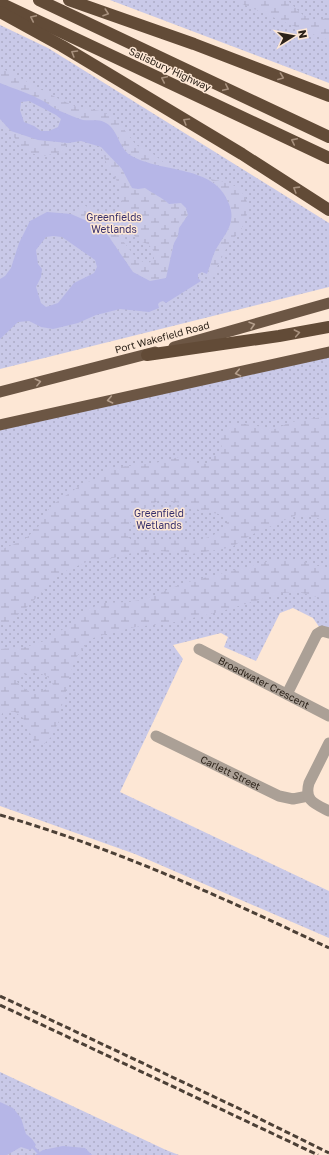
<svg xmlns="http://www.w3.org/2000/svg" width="329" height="1155" viewBox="0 0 329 1155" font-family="'Golos Text',sans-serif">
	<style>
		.grass { fill: url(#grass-dots) }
		.wetland { fill: url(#wetland-marsh); fill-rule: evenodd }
		.water { fill: #b6b6e7; fill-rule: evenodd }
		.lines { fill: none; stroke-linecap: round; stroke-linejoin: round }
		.stream { stroke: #b6b6e7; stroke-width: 3 }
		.minor { stroke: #aba096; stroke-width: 11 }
		.trunk { stroke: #6c5644; stroke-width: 11 }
		.motorway { stroke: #624b37; stroke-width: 12 }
		.rail { stroke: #4c4036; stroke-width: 3; stroke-dasharray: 6 3; stroke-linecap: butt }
		.oneway { stroke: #a8917e }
		.oneway2 { stroke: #b49e8c }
		.labels { text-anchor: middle; stroke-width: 3; stroke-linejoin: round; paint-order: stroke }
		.street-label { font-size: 10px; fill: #2c2219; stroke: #fde7d5 }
		.park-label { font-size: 10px; fill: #38316c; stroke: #fde7d5 }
	</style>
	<defs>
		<pattern id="grass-dots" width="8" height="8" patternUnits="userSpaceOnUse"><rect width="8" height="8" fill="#c9c9e8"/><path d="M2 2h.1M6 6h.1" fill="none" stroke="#adacc6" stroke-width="1.8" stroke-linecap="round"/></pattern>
		<pattern id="wetland-marsh" width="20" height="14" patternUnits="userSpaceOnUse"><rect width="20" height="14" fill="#c9c9e8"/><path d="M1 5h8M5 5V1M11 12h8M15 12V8" fill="none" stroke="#adacc6"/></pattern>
	</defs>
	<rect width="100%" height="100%" fill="#fde7d5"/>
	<g class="grass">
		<polygon points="110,0 329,0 329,83"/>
		<polygon points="0,25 48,48 329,223 329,287 0,369"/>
		<polygon points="329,352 329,633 322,631 313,618 293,608 280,613 256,661 224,647 228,637 221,633 173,645 183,659 120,792 329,891 329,938 135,854 0,806 0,425"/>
		<polygon points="0,1072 166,1150 179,1155 0,1155"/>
	</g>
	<g class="wetland">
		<polygon points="233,0 287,0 303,15 317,21 329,17 329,40 312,34"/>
		<polygon points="0,67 59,99 77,107 100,111 110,115 119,123 136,145 153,154 172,169 146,162 129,154 121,144 115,132 104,122 83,120 58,111 44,102 0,83"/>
		<polygon points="0,119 11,131 38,140 68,143 62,152 43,156 30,153 19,146 11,131 0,123"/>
		<path d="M101,147L122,169L132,188L138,189L145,188C153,194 162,197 169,204L181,203L186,208L188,215L179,228L178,236L174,243L166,278L150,281L133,272L107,234L71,214L84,205L99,214L110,224L136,258L147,264L154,259L153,250L148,244L142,242L130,232L122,220L120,208L122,198L116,179L107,165Z"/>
		<polygon points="210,179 226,182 237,187 245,196 249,209 242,228 227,247 212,277 207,274 215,251 230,227 217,185"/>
		<path d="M329,416V521L304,515H296L251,535L232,547L223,549L191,554L159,551L132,553L109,559L89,561L61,573L25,609L8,623L0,625V550L24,540L38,527L46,512L55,503L81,485L97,478L111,468L155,463L179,457L196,463L208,464L211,459L222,449L220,438L225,428L239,423L275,429L291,422ZM158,501L182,503L199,510L228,516C228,523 226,525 222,529C203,546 175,540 153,539C145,539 138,540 131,540L127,535C127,518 144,508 158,501Z"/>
		<path d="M277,559H297L313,565L329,568V600L298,592L282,593L219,612L170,623L135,627L103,635L90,639L73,662L64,700L59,713V721L51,737L44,744H35L23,718L15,712L4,711L0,717V649L26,647L47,640L78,619L89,609L103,603L129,602L145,599L184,583ZM30,673C42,673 48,674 53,685C39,695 26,695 16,680L21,675Z"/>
	</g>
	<g class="water">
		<path d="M0,83C15,89 31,94 45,102C50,105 55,109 60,111C68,114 76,118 83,120C90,121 98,119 104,122C118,128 118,147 130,155C162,174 215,164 229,204C237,224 224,234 215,251C212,258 210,266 207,274L202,272L198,274V278L201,281L166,303L163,301L160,302L158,304L159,308L149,312L120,309L96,315L78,323L53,329L41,327L29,321L18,322L0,339V279L5,276L11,268L19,243L30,221L47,212L71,214L96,225L107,234L133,272L150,281L166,278L174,243L178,236L179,228L188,215L186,208L181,203L169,204C162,197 153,194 145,188L138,189L132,188L122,169L101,147L81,141L68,143L38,140L11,131L0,119ZM29,101L56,115L61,119L58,127L49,131H41L34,126L24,122L20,110L21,102ZM53,236L62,237L95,260L97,267L94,273L74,283L58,303L46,307L41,303L36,287L41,277L42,269L38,264L36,250L46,237Z"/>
		<polygon points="0,1102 13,1108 21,1118 26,1134 32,1139 36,1145 30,1150 21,1147 7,1155 0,1155"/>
		<polygon points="63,1146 85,1148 92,1155 35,1155 43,1150"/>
	</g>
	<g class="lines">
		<polyline class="stream" points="33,1147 38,1152"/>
		<g class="minor">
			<path id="s1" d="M199,649L329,716"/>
			<polyline points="287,694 317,634 322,631 329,633"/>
			<path id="s2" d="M156,736L279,796L293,799L308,796"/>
			<path d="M329,743L309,783C304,801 315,804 329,811"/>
		</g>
		<g class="trunk">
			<polyline points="174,347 329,303"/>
			<polyline points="0,392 155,352"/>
			<polyline points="0,425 329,352"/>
		</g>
		<g class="motorway">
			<polyline points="39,0 329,137"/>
			<polyline points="69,0 194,44 329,96"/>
			<polyline points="0,3 329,158"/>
			<polyline points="0,12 62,46 242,154 329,210"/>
			<polyline points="147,355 279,336 329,327"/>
		</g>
		<g class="rail">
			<path d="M0,815C114,848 222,897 329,948"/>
			<polyline points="0,996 240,1109 329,1153"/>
			<polyline points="0,1005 318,1155"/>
		</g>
	</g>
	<defs><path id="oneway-chevron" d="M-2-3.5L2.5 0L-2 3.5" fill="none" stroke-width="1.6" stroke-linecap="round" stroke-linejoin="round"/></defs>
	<g class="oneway">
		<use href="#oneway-chevron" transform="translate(106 13) rotate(19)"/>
		<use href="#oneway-chevron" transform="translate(33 18) rotate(-155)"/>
		<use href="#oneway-chevron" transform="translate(74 53) rotate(-149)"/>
		<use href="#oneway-chevron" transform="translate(281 77) rotate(21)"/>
		<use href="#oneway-chevron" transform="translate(164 79) rotate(-155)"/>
		<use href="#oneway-chevron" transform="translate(226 88) rotate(25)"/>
		<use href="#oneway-chevron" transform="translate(186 121) rotate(-149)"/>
		<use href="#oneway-chevron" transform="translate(294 141) rotate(-154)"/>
		<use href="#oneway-chevron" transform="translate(296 189) rotate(-148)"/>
		<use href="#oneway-chevron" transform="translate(297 333) rotate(-11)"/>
	</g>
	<g class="oneway2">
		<use href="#oneway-chevron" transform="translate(252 325) rotate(-16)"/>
		<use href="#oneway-chevron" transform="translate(238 373) rotate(168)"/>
		<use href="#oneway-chevron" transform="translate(38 382) rotate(-14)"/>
		<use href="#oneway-chevron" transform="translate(110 400) rotate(168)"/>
	</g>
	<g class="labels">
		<g class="street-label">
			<text transform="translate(170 69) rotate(25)" y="4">Salisbury Highway</text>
			<text transform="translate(162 337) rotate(-15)" y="4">Port Wakefield Road</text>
			<text dy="4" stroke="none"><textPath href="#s1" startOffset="73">Broadwater Crescent</textPath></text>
			<text dy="4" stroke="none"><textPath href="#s2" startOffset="83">Carlett Street</textPath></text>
		</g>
		<g class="park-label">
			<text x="114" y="221">Greenfields<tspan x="114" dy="12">Wetlands</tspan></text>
			<text x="159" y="517">Greenfield<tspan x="159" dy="12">Wetlands</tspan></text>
		</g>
	</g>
	<g transform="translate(293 36) rotate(79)" stroke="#fde7d5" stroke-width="3" paint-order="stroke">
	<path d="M0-3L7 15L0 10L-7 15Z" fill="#2c2219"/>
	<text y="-6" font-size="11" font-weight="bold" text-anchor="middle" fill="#2c2219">N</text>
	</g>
</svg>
